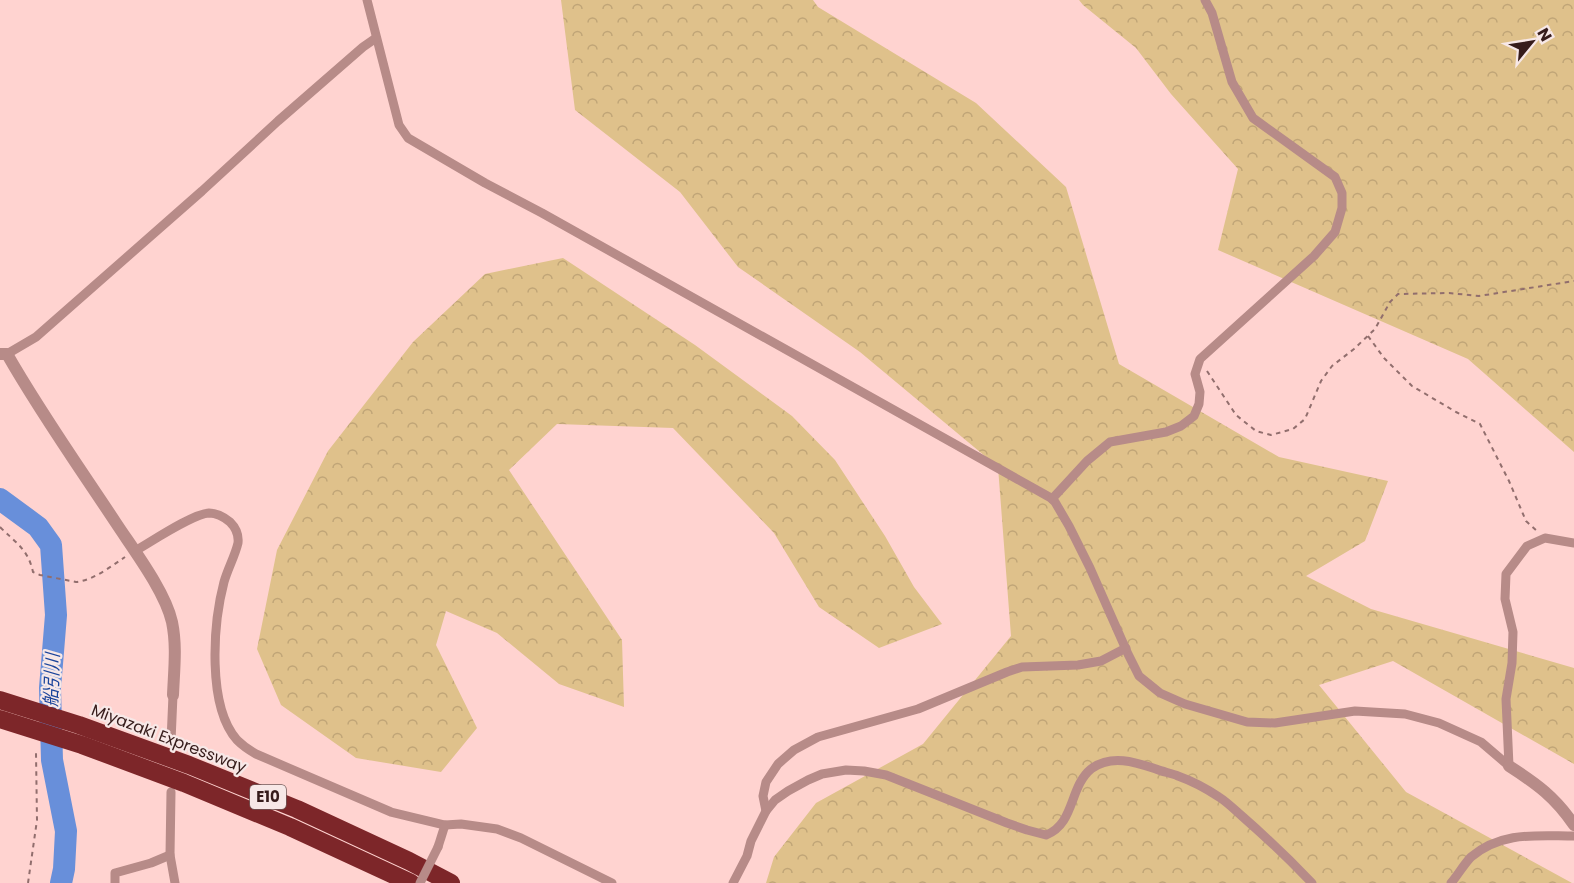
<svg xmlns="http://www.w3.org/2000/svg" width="1574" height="883" viewBox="0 0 1574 883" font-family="Poppins,'Noto Sans JP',sans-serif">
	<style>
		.forest { fill: url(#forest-crowns) }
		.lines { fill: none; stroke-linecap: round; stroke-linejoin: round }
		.river { stroke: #688fda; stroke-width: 22 }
		.path { stroke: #916e6d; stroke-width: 2; stroke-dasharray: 4.5 4.5; stroke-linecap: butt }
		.minor { stroke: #b78b88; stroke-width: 9 }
		.tertiary { stroke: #b78b88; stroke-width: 12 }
		.motorway { stroke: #7d2629; stroke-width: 18 }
		.minor-bridge { stroke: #b78b88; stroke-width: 9 }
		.labels { text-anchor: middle; stroke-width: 4.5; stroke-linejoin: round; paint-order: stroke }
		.shield { fill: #f7e8e7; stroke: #705958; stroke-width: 1.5 }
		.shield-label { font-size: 15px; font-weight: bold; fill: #361c1b }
		.street-label { font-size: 16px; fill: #361c1b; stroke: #f7e8e7 }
		.water-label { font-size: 18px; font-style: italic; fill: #19439a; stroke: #f7e8e7 }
	</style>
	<defs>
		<pattern id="forest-crowns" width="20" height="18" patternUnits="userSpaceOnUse" patternTransform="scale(1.5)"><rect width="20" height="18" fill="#dfc18b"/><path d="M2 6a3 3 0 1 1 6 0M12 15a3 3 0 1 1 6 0" fill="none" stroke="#c0a577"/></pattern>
	</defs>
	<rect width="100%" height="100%" fill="#ffd3d0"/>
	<g class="forest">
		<polygon points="561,0 813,0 818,7 976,103 1066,187 1119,364 1279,457 1388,481 1365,541 1306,576 1371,609 1574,668 1574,764 1393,661 1319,685 1406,792 1572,883 766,883 774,857 816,803 923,744 1011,636 998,467 860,352 738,267 680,192 575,110"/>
		<polygon points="1079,0 1574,0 1574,452 1468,359 1218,250 1238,169 1171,94 1136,48 1083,5"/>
		<polygon points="563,258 695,345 792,416 835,460 885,536 914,587 942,624 879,648 819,607 774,533 673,428 557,424 509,470 622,640 624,707 559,684 497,633 446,611 436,645 477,728 441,772 356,758 281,705 257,649 277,550 328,451 413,342 485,274"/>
	</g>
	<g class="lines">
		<polyline class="river" points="0,499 38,527 51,545 56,615 50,688 52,760 66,831 64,869 61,883"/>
		<g class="path">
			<polyline points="1368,336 1384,358 1412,386 1456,412 1480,424 1509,481 1526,521 1537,531"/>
			<polyline points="1207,371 1236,415 1256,431 1271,435 1293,429 1305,419 1321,381 1332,366 1354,349 1375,329 1390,302 1398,294 1449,293 1479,296 1574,281"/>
			<path d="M0,527C16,543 28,549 33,572L40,575L76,582C94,580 110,567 125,557"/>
			<polyline points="28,883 37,820 36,753"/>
		</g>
		<g class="minor">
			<polyline points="367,0 399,125 408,138 485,183 542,213 1051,498 1055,502 1069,526 1090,568 1128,654 1139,676 1160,693 1185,704 1247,722 1275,723 1355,711 1405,714 1439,723 1481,742 1509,766"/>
			<polyline points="7,354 36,337 202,191 278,121 363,47 376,38"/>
			<polyline points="1052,499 1087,461 1110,442 1166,432 1181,426 1194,416 1199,404 1200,392 1195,374 1200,359 1314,256 1335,232 1342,208 1342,193 1335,177 1253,118 1232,82 1212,13 1205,0"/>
			<path d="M135,551C151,542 192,514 209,513C217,513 224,517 230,522C236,528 239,534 238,543C235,556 228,568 224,582C213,624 207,706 237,740C243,746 249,750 256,754L391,812L445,825L461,824L497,829L521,838L612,883"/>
			<polyline points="171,741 173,695"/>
			<polyline points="1509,766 1506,699 1512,663 1513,632 1505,599 1506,574 1527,546 1545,538 1574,543"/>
			<polyline points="171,792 170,855 175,883"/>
			<polyline points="766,811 763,796 766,782 778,764 794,750 818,737 918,709 1007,672 1022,667 1078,665 1101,661 1126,648"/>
			<polyline points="438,847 445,825"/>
			<polyline points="115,883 115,873 151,863 170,855"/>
			<path d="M733,883L747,856L751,841L766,811L775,800L788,791L808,780L822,774L846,770L864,771L886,775L1007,823L1027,830L1046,835C1075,824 1069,787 1091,769C1111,754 1135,762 1156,769C1163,772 1171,773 1178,776C1192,781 1207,789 1219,797C1227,802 1235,810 1243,817C1267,838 1290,860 1312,883"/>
			<path d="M1451,883C1458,875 1464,864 1471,857C1502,831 1537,836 1574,836"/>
		</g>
		<g class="tertiary">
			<path d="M0,354H7C40,412 79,467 116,523C133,549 165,591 172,622C177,646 174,670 173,695"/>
			<path d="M1509,766C1537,784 1555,797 1574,825"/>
		</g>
		<g class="motorway">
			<polyline points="0,700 79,725 189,765 297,809 409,861 451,883"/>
			<polyline points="0,719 82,745 184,783 290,827 411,883"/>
		</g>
		<polyline class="minor-bridge" points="420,883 438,847"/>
	</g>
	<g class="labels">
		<rect class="shield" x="250" y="785" width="36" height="24" rx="4.5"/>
		<g class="shield-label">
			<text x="268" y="802">E10</text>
		</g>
		<g class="street-label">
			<text transform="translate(169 738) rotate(21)" y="6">Miyazaki Expressway</text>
		</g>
		<g class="water-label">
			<text transform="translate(52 680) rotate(-88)" y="6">船引川</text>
		</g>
	</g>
	<g transform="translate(1532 42) rotate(60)" stroke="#f7e8e7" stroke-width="4.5" paint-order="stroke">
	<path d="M0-4.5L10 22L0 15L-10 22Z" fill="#361c1b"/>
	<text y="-9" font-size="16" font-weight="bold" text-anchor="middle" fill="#361c1b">N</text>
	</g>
</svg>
